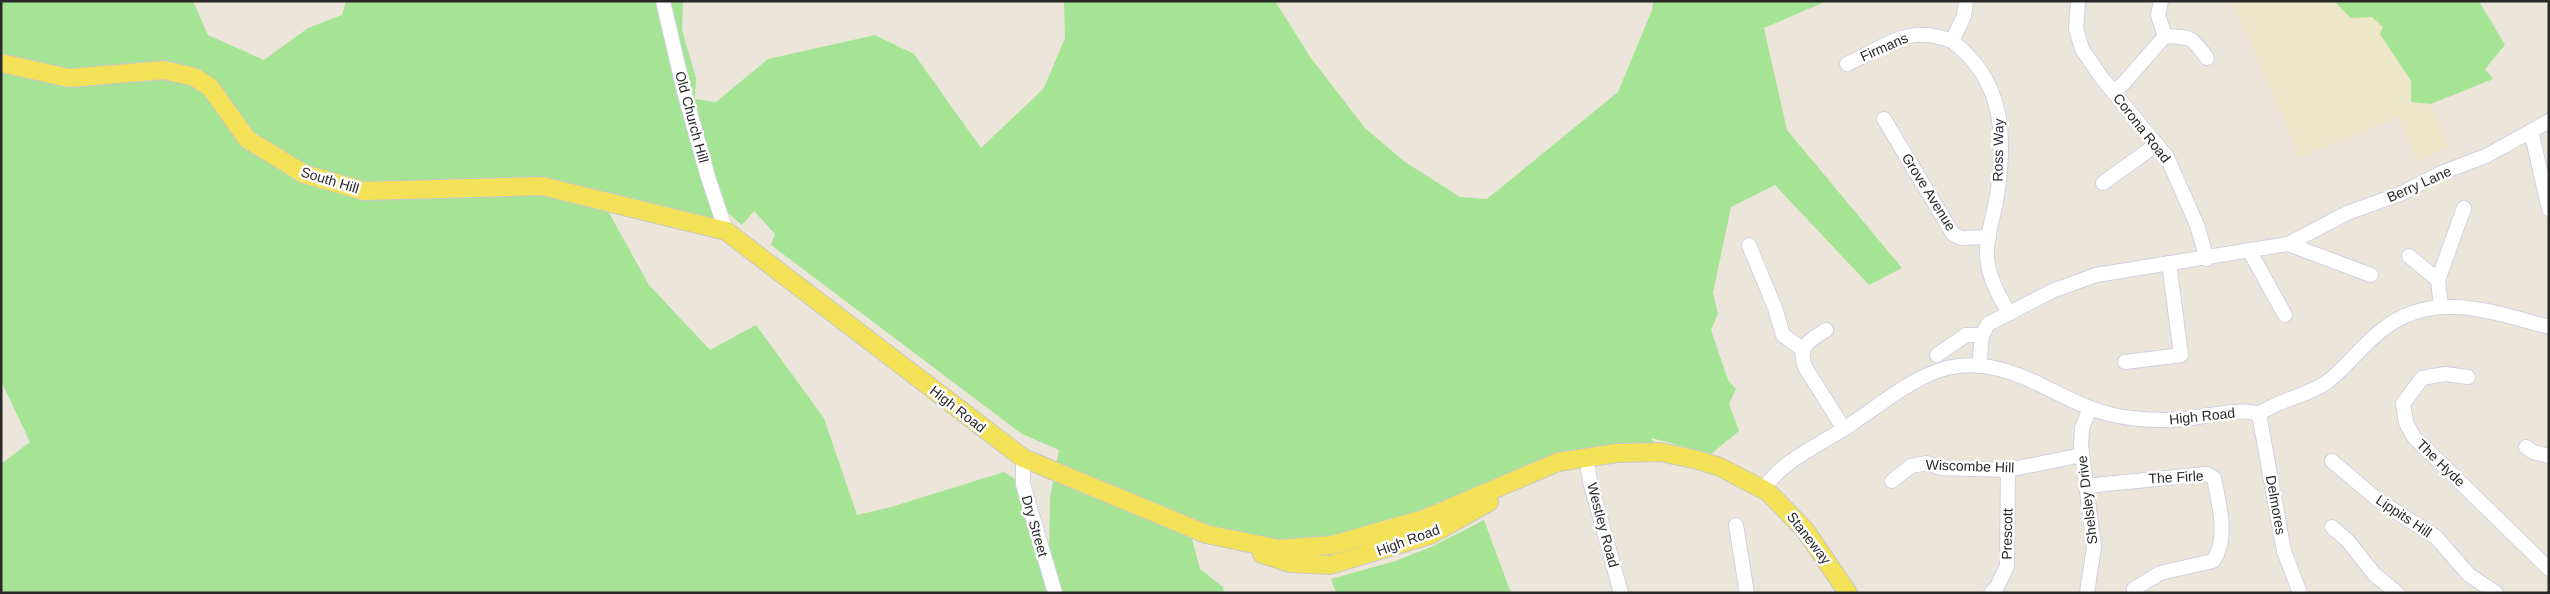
<svg xmlns="http://www.w3.org/2000/svg" width="2550" height="594" viewBox="0 0 2550 594" font-family="Arial,sans-serif">
	<style>
		.education { fill: #eee6c9 }
		.green { fill: #a6e495 }
		.lines { fill: none; stroke-linecap: round; stroke-linejoin: round }
		.minor-casing { stroke: #cfd1e2; stroke-width: 16 }
		.major-casing { stroke: #c7c7c7; stroke-width: 20 }
		.minor { stroke: #fff; stroke-width: 14 }
		.major { stroke: #f3e157; stroke-width: 18 }
		.labels { text-anchor: middle; stroke-width: 5; stroke-linejoin: round; paint-order: stroke }
		.street-label { font-size: 14px; fill: #292929; stroke: #fff }
	</style>
	<rect width="100%" height="100%" fill="#ece6da"/>
	<polygon class="education" points="2232,1 2479,1 2505,45 2485,69 2493,79 2431,104 2448,148 2416,161 2399,117 2300,157"/>
	<g class="green">
		<polygon points="1,1 193,1 208,35 264,60 308,28 342,15 346,1 683,1 682,30 696,78 695,99 716,102 768,59 875,35 914,54 981,148 1044,88 1065,38 1064,1 1275,1 1311,58 1365,128 1405,162 1460,197 1487,199 1618,92 1652,10 1653,1 1827,1 1764,28 1787,130 1902,268 1869,285 1775,185 1731,207 1713,293 1718,314 1711,330 1728,380 1736,389 1729,404 1739,431 1711,454 1651,438 1660,452 1586,456 1424,519 1300,549 1179,524 1192,539 1200,569 1223,587 1224,593 1058,593 1049,559 1050,497 1059,450 1022,434 771,245 775,234 754,211 742,225 729,214 715,223 603,202 649,285 710,350 756,325 824,418 857,515 891,507 1004,472 1023,484 1055,593 1,593 1,464 30,442 1,381"/>
		<polygon points="2344,1 2479,1 2505,45 2485,69 2493,79 2431,104 2411,102 2411,81 2380,34 2383,27 2372,17 2351,18 2336,3"/>
		<polygon points="1484,520 1511,593 1336,593 1331,579 1395,561 1431,547"/>
	</g>
	<g class="lines">
		<g class="minor-casing">
			<g id="minor">
				<polyline points="663,1 684,91 708,177 726,231"/>
				<path d="M1966,1L1964,16L1952,41C2004,81 2006,135 1997,196C1994,216 1986,235 1987,256C1988,276 1998,294 2008,312"/>
				<polyline points="2078,1 2076,29 2082,49 2101,77 2167,157 2197,225 2207,259"/>
				<path d="M2165,36C2192,38 2190,35 2207,58"/>
				<path d="M1847,64C1886,47 1906,23 1952,41"/>
				<polyline points="2113,92 2123,84 2165,36 2158,15 2161,1"/>
				<polyline points="1884,119 1953,234 1961,238 1989,237"/>
				<polyline points="2531,131 2549,209"/>
				<polyline points="2103,183 2157,144"/>
				<polyline points="2288,244 2347,213 2400,194 2441,173 2486,156 2549,121"/>
				<polyline points="1749,245 1775,308 1783,335 1802,349"/>
				<polyline points="2249,250 2285,315"/>
				<polyline points="2409,256 2438,280"/>
				<polyline points="2441,306 2438,280 2464,208"/>
				<path d="M1826,330C1810,340 1797,346 1805,367L1844,429"/>
				<polyline points="1937,355 1966,335 1982,335"/>
				<polyline points="2125,362 2181,355 2169,263"/>
				<polyline points="1979,366 1982,335 1988,324 2052,291 2096,275 2288,244 2371,275"/>
				<polyline points="2468,377 2445,374 2422,378 2403,404 2406,423 2414,437 2549,569"/>
				<path d="M2259,414C2279,399 2306,397 2327,382C2347,367 2362,345 2382,330C2432,289 2493,312 2549,327"/>
				<polyline points="2259,414 2284,551 2300,593"/>
				<polyline points="2526,447 2533,452 2549,456"/>
				<polyline points="1586,456 1590,481 1621,593"/>
				<polyline points="1023,458 1023,484 1055,593"/>
				<polyline points="2332,461 2378,500 2436,537 2469,575 2496,593"/>
				<polyline points="1892,481 1911,466 1927,463 1941,468 2008,470 2082,455"/>
				<path d="M2086,486L2207,474L2214,478C2219,504 2229,539 2213,561L2160,573L2134,589"/>
				<path d="M1763,489C1786,457 1823,444 1854,422C1924,374 1955,342 2043,386C2071,400 2099,415 2131,418C2149,420 2166,421 2184,419C2205,417 2240,407 2259,414"/>
				<polyline points="1736,525 1747,593"/>
				<polyline points="2332,527 2348,541 2374,574 2397,593"/>
				<polyline points="1991,593 1997,587 2007,566 2008,470"/>
				<polyline points="2087,593 2094,547 2081,445 2082,428 2090,408"/>
			</g>
		</g>
		<g class="major-casing">
			<g id="major">
				<polyline points="1,63 69,78 164,70 194,77 210,87 247,139 304,174 364,191 542,186 726,231 1023,458 1206,534 1279,549 1332,545 1424,519 1558,462 1617,453 1660,452 1698,460 1720,467 1768,492 1805,530 1848,593"/>
				<polyline points="1262,554 1290,563 1330,565 1430,535 1489,502"/>
			</g>
		</g>
		<use href="#minor" class="minor"/>
		<use href="#major" class="major"/>
	</g>
	<g class="labels">
		<g class="street-label">
			<text transform="translate(1884 47) rotate(-24)" y="5">Firmans</text>
			<text transform="translate(692 117) rotate(75)" y="5">Old Church Hill</text>
			<text transform="translate(2142 128) rotate(52)" y="5">Corona Road</text>
			<text transform="translate(1998 150) rotate(-89)" y="5">Ross Way</text>
			<text transform="translate(330 180) rotate(17)" y="5">South Hill</text>
			<text transform="translate(2419 184) rotate(-24)" y="5">Berry Lane</text>
			<text transform="translate(1929 192) rotate(58)" y="5">Grove Avenue</text>
			<text transform="translate(958 409) rotate(38)" y="5">High Road</text>
			<text transform="translate(2202 416) rotate(-6)" y="5">High Road</text>
			<text transform="translate(2441 463) rotate(44)" y="5">The Hyde</text>
			<text transform="translate(1970 466) rotate(2)" y="5">Wiscombe Hill</text>
			<text transform="translate(2176 477) rotate(-3)" y="5">The Firle</text>
			<text transform="translate(2087 500) rotate(-97)" y="5">Shelsley Drive</text>
			<text transform="translate(2276 505) rotate(80)" y="5">Delmores</text>
			<text transform="translate(2404 516) rotate(34)" y="5">Lippits Hill</text>
			<text transform="translate(1603 525) rotate(75)" y="5">Westley Road</text>
			<text transform="translate(1035 526) rotate(74)" y="5">Dry Street</text>
			<text transform="translate(2007 534) rotate(-89)" y="5">Prescott</text>
			<text transform="translate(1809 538) rotate(52)" y="5">Staneway</text>
			<text transform="translate(1408 540) rotate(-20)" y="5">High Road</text>
		</g>
	</g>
	<rect width="2550" height="594" fill="none" stroke="#292929" stroke-width="5"/>
</svg>
